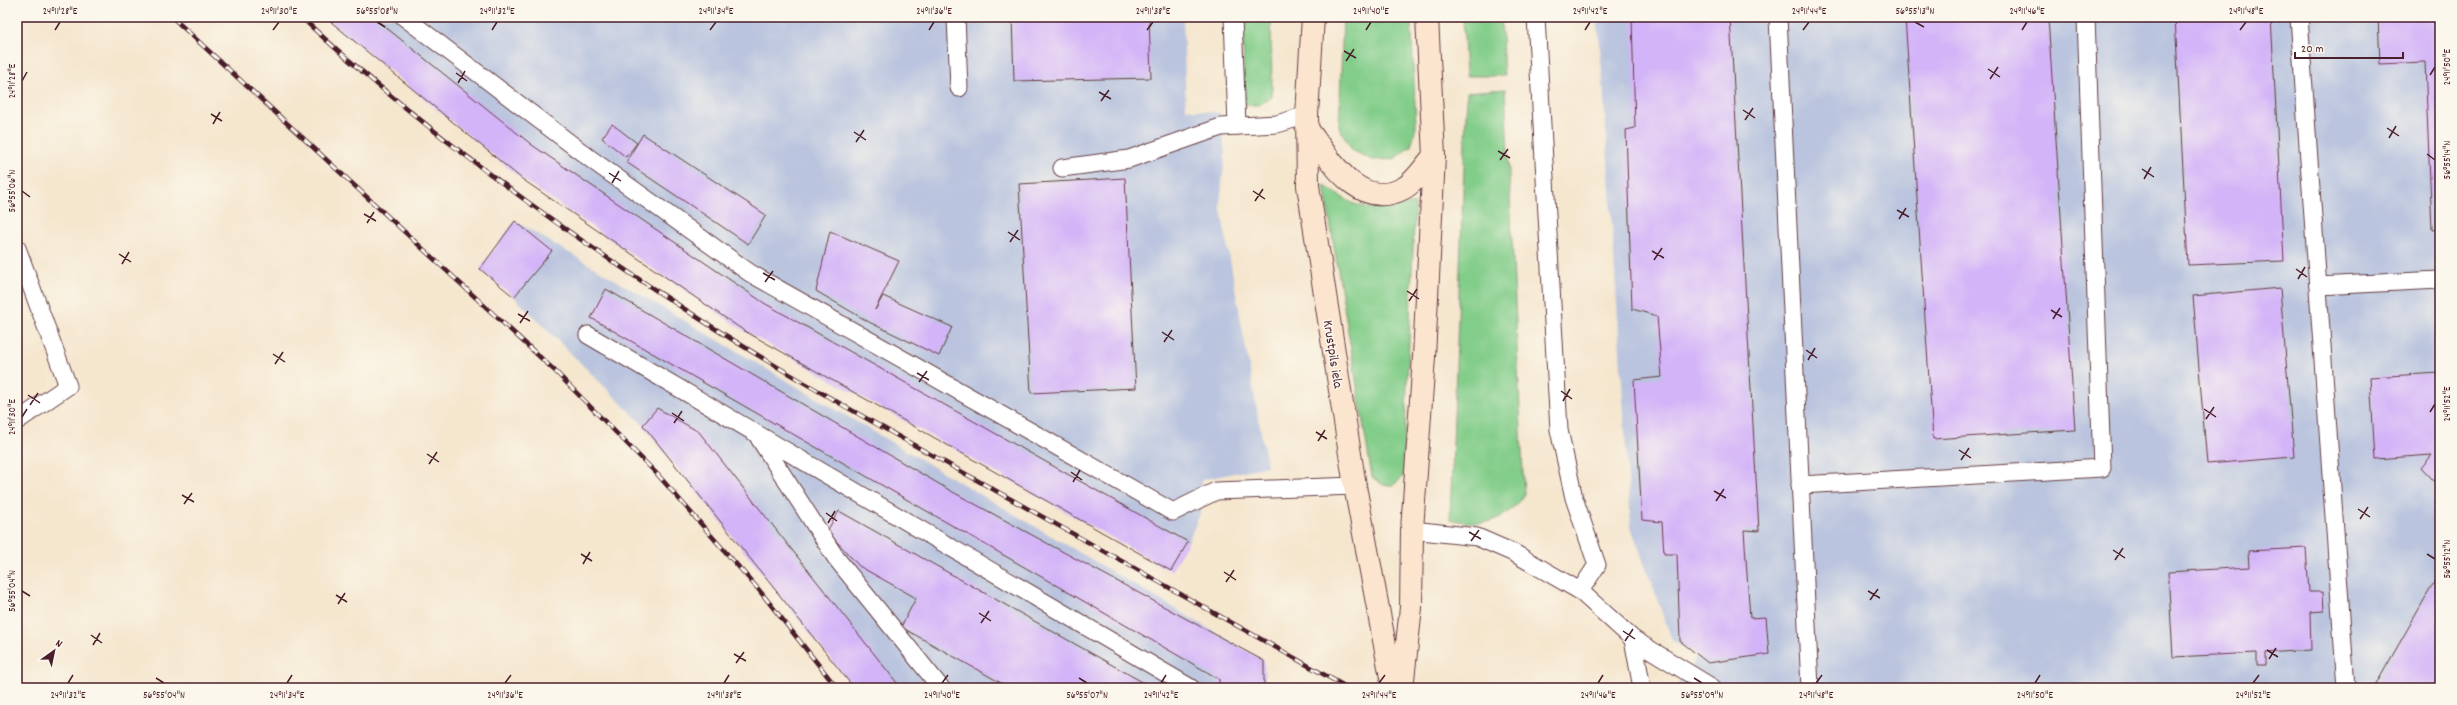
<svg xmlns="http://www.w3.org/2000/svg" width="2457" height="705" viewBox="0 0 2457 705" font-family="Dekko,sans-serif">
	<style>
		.industrial { fill: #bac4de }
		.green { fill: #83cd8a; stroke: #66765a }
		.building { fill: #d3b4f8 }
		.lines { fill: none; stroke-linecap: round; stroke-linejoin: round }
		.service-casing { stroke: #643d43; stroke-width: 19 }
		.secondary-casing { stroke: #643d43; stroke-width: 24 }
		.service { stroke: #fff; stroke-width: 17 }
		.secondary { stroke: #fce5cf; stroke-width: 22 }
		.rail-casing { stroke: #4a1f2b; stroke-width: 4.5 }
		.rail { stroke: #fbf7ec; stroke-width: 3; stroke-dasharray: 9; stroke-linecap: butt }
		.ticks { fill: none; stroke: #4a1f2b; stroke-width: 1.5 }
		.labels { text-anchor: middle; stroke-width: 3; stroke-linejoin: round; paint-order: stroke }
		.street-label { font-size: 14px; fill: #4a1f2b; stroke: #fbf7ec }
		.neatline { fill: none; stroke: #4a1f2b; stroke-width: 1.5 }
		.ticks-label { font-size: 10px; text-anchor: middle; fill: #4a1f2b }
	</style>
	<rect width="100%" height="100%" fill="#fbf7ec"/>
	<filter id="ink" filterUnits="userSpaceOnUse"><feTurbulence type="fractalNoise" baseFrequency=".025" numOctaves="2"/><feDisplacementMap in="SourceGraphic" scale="8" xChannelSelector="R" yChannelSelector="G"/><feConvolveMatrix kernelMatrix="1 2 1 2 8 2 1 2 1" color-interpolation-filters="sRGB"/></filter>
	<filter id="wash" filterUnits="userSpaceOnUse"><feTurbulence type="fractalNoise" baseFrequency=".012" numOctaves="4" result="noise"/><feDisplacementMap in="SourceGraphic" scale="16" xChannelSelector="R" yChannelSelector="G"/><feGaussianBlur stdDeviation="0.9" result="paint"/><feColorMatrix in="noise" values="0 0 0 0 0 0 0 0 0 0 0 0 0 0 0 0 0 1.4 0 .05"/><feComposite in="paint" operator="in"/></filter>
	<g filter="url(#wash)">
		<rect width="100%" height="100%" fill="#f5e6ce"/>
		<g class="industrial">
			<polygon points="325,17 1183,17 1186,109 1220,113 1225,154 1220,204 1267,466 1202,480 1200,514 1188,542 1171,571 743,330 522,179"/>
			<polygon points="1597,17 2440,17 2440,688 1675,688 1698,655 1672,640 1631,527 1603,82"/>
			<polygon points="515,221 1264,661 1265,688 854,688 643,425 514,297 480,269"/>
		</g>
		<g class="green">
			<polygon points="1243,17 1271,17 1272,97 1259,105 1244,105"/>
			<polygon points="1343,17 1411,17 1416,127 1411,146 1394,159 1372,160 1352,150 1339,127"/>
			<polygon points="1463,17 1501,17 1504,76 1466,76"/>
			<path d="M1505,89L1524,495C1502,524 1483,527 1450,519L1467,92Z"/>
			<path d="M1324,185C1362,212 1370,212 1415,203L1403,477L1393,485H1383L1372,477Z"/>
		</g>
		<g id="blocks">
			<g class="building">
				<polygon points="325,17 373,17 532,145 764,303 1188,542 1171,571 743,330 522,179"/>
				<polygon points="1012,17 1149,17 1151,78 1014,81"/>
				<polygon points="1632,17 1730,17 1759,531 1744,530 1750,618 1766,617 1769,654 1708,663 1680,641 1677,554 1664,554 1662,522 1642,520 1634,380 1662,377 1657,316 1632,309 1626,130 1635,128"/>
				<polygon points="1905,17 2048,17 2075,430 1933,439"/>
				<polygon points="2175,17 2271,17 2284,261 2188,265"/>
				<polygon points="2378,17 2440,17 2440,229 2432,230 2425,62 2380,64"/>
				<polygon points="612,124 637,143 626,157 602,138"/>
				<polygon points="643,134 766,215 748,244 626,162"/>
				<polygon points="1125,178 1136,388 1031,393 1019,184"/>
				<polygon points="515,221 552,251 514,297 480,269"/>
				<polygon points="830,231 899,261 875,310 883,296 952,327 939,356 869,322 816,291"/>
				<polygon points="2280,288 2294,457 2207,464 2193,296"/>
				<polygon points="606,289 951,491 1264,661 1264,688 1219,688 1219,679 591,318"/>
				<polygon points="2440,373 2440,480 2433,481 2421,468 2432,455 2375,459 2370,377"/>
				<polygon points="657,408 699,432 901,688 854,688 643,425"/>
				<polygon points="839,511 1153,688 1010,688 901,627 916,598 859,566 827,531"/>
				<polygon points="2306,548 2309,592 2323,592 2324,611 2310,612 2311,650 2266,653 2266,665 2257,665 2257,653 2173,657 2168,572 2249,567 2248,551"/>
				<polygon points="2440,572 2440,688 2374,688"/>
			</g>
		</g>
	</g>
	<g filter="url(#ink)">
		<use href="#blocks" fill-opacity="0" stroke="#643d43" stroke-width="1"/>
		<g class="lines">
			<g class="service-casing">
				<g id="service">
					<polyline points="404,17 592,160 750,273 1173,512 1216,491 1355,486"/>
					<polyline points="956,17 959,88"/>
					<polyline points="1233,17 1237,126"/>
					<polyline points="1778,17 1810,688"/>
					<polyline points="2299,17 2346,688"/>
					<polyline points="1062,168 1129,159 1221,127 1277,124 1307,115"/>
					<polyline points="17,248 68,386 17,421"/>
					<polyline points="2318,286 2440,280"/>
					<polyline points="588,335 1191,688"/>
					<polyline points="759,438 836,558 941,688"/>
					<polyline points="1800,485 2102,468 2086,17"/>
					<polyline points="1412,530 1477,537 1514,553 1580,591 1597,565 1574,498 1559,430 1536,17"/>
					<polyline points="1580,591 1633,639 1713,688"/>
					<polyline points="1633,639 1642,688"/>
				</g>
			</g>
			<g class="secondary-casing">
				<g id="secondary">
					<polyline points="1313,17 1307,115 1308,186 1355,486 1393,688"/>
					<path d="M1308,130C1331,161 1360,212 1404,188C1415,182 1425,166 1434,156"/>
					<polyline points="1402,688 1411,608 1412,530 1424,357 1434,156 1427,17"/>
				</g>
			</g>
			<use href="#service" class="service"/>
			<use href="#secondary" class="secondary"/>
			<g class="rail-casing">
				<g id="rail">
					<polyline points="172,17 554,370 658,475 759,590 837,688"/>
					<path d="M301,17C424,131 559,229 700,319C796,381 898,436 998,492C1115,557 1232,623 1348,688"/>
				</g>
			</g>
			<use href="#rail" class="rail"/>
		</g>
	</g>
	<path class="ticks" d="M377,22L385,27M1915,22L1924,27M55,30L60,22M273,30L279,22M492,30L497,22M710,30L716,22M929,30L934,22M1147,30L1153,22M1366,30L1371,22M1585,30L1590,22M1803,30L1809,22M2022,30L2027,22M2240,30L2246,22M1344,51L1356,58M1346,61L1354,49M1988,69L2000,77M456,73L467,81M2430,75L2435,67M1990,79L1998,67M22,81L27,72M458,83L465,71M1099,92L1111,99M1101,101L1109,90M1743,110L1755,118M211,114L222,121M1745,120L1753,108M213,124L220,112M2387,128L2399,136M854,132L866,140M2389,138L2396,126M856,142L864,130M1498,151L1510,158M2427,154L2435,160M1500,160L1508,149M2142,169L2154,177M609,173L621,181M2144,179L2151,167M612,183L619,171M22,191L30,197M1253,191L1265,199M1255,201L1263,189M1897,210L1909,217M364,214L376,221M1899,219L1906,208M367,223L374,212M1008,232L1020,240M1010,242L1018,230M1652,251L1664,258M119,254L131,262M1654,260L1662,248M122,264L129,252M2296,269L2307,277M763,273L775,280M2298,279L2305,267M765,282L773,271M1407,291L1419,299M1409,301L1417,289M2051,310L2062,317M518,314L530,321M2053,319L2060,308M520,323L528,311M1162,332L1174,340M1164,342L1172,330M1806,350L1817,358M273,354L285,362M1808,360L1815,348M275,364L283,352M917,373L929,380M919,382L927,371M1561,391L1572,399M28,395L40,403M1563,401L1570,389M30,405L38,393M2204,409L2216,417M2430,412L2435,404M672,413L684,421M22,417L27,409M2206,419L2214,407M674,423L682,411M1316,432L1327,439M1318,441L1325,430M1959,450L1971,458M427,454L439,462M1961,460L1969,448M429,464L437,452M1071,472L1082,480M1073,482L1080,470M1714,491L1726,498M182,495L194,502M1716,501L1724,489M184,504L192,493M2358,509L2370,517M826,513L837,521M2360,519L2368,507M828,523L835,511M1469,532L1481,539M1471,541L1479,530M2113,550L2125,558M581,554L592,561M2427,554L2435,559M2115,560L2123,548M583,564L590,552M1224,572L1236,580M1226,582L1234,570M22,591L30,596M1868,591L1880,598M336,595L347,602M1870,600L1878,589M338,604L345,593M979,613L991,621M981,623L989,611M1623,631L1635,639M91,635L102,643M1625,641L1633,629M93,645L100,633M2267,650L2278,657M734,654L746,661M2269,659L2276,648M736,663L744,652M156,678L164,683M1079,678L1087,683M1694,678L1702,683M68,683L73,675M287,683L292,675M505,683L511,675M724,683L729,675M942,683L948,675M1161,683L1166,675M1379,683L1385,675M1598,683L1603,675M1816,683L1822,675M2035,683L2040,675M2253,683L2259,675"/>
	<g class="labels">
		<g class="street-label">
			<text transform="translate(1334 354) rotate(81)" y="5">Krustpils iela</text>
		</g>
	</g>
	<rect width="2457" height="705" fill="none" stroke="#fbf7ec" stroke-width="44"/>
	<g transform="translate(54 651) rotate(33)" stroke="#fbf7ec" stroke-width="3" paint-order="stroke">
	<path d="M0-3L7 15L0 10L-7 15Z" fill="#4a1f2b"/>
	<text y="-6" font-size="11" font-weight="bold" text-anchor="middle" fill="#4a1f2b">N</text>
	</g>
	<path d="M2295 52v6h108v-6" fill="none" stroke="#4a1f2b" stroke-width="2"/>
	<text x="2301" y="52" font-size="12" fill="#4a1f2b" stroke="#fbf7ec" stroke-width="3" paint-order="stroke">20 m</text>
	<rect x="22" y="22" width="2413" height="661" class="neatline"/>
	<g class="ticks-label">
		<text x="60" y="14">24°11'28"E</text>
		<text x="279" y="14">24°11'30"E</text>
		<text x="377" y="14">56°55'08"N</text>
		<text x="497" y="14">24°11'32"E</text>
		<text x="716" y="14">24°11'34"E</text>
		<text x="934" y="14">24°11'36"E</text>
		<text x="1153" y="14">24°11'38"E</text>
		<text x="1371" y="14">24°11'40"E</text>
		<text x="1590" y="14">24°11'42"E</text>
		<text x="1809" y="14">24°11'44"E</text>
		<text x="1915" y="14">56°55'13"N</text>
		<text x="2027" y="14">24°11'46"E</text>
		<text x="2246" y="14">24°11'48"E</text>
		<text transform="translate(2446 67) rotate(-90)" y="4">24°11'50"E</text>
		<text transform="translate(11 81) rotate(-90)" y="4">24°11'28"E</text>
		<text transform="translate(2446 160) rotate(-90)" y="4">56°55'14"N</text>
		<text transform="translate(11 191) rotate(-90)" y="4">56°55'06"N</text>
		<text transform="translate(2446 404) rotate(-90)" y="4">24°11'52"E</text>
		<text transform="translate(11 417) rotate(-90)" y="4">24°11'30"E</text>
		<text transform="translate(2446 559) rotate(-90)" y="4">56°55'12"N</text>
		<text transform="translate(11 591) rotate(-90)" y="4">56°55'04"N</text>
		<text x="68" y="698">24°11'32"E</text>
		<text x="164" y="698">56°55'04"N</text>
		<text x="287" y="698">24°11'34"E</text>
		<text x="505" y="698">24°11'36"E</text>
		<text x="724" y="698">24°11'38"E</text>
		<text x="942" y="698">24°11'40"E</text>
		<text x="1087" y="698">56°55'07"N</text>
		<text x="1161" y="698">24°11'42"E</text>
		<text x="1379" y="698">24°11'44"E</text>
		<text x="1598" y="698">24°11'46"E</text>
		<text x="1702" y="698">56°55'09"N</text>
		<text x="1816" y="698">24°11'48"E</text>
		<text x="2035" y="698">24°11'50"E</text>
		<text x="2253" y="698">24°11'52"E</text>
	</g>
</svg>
